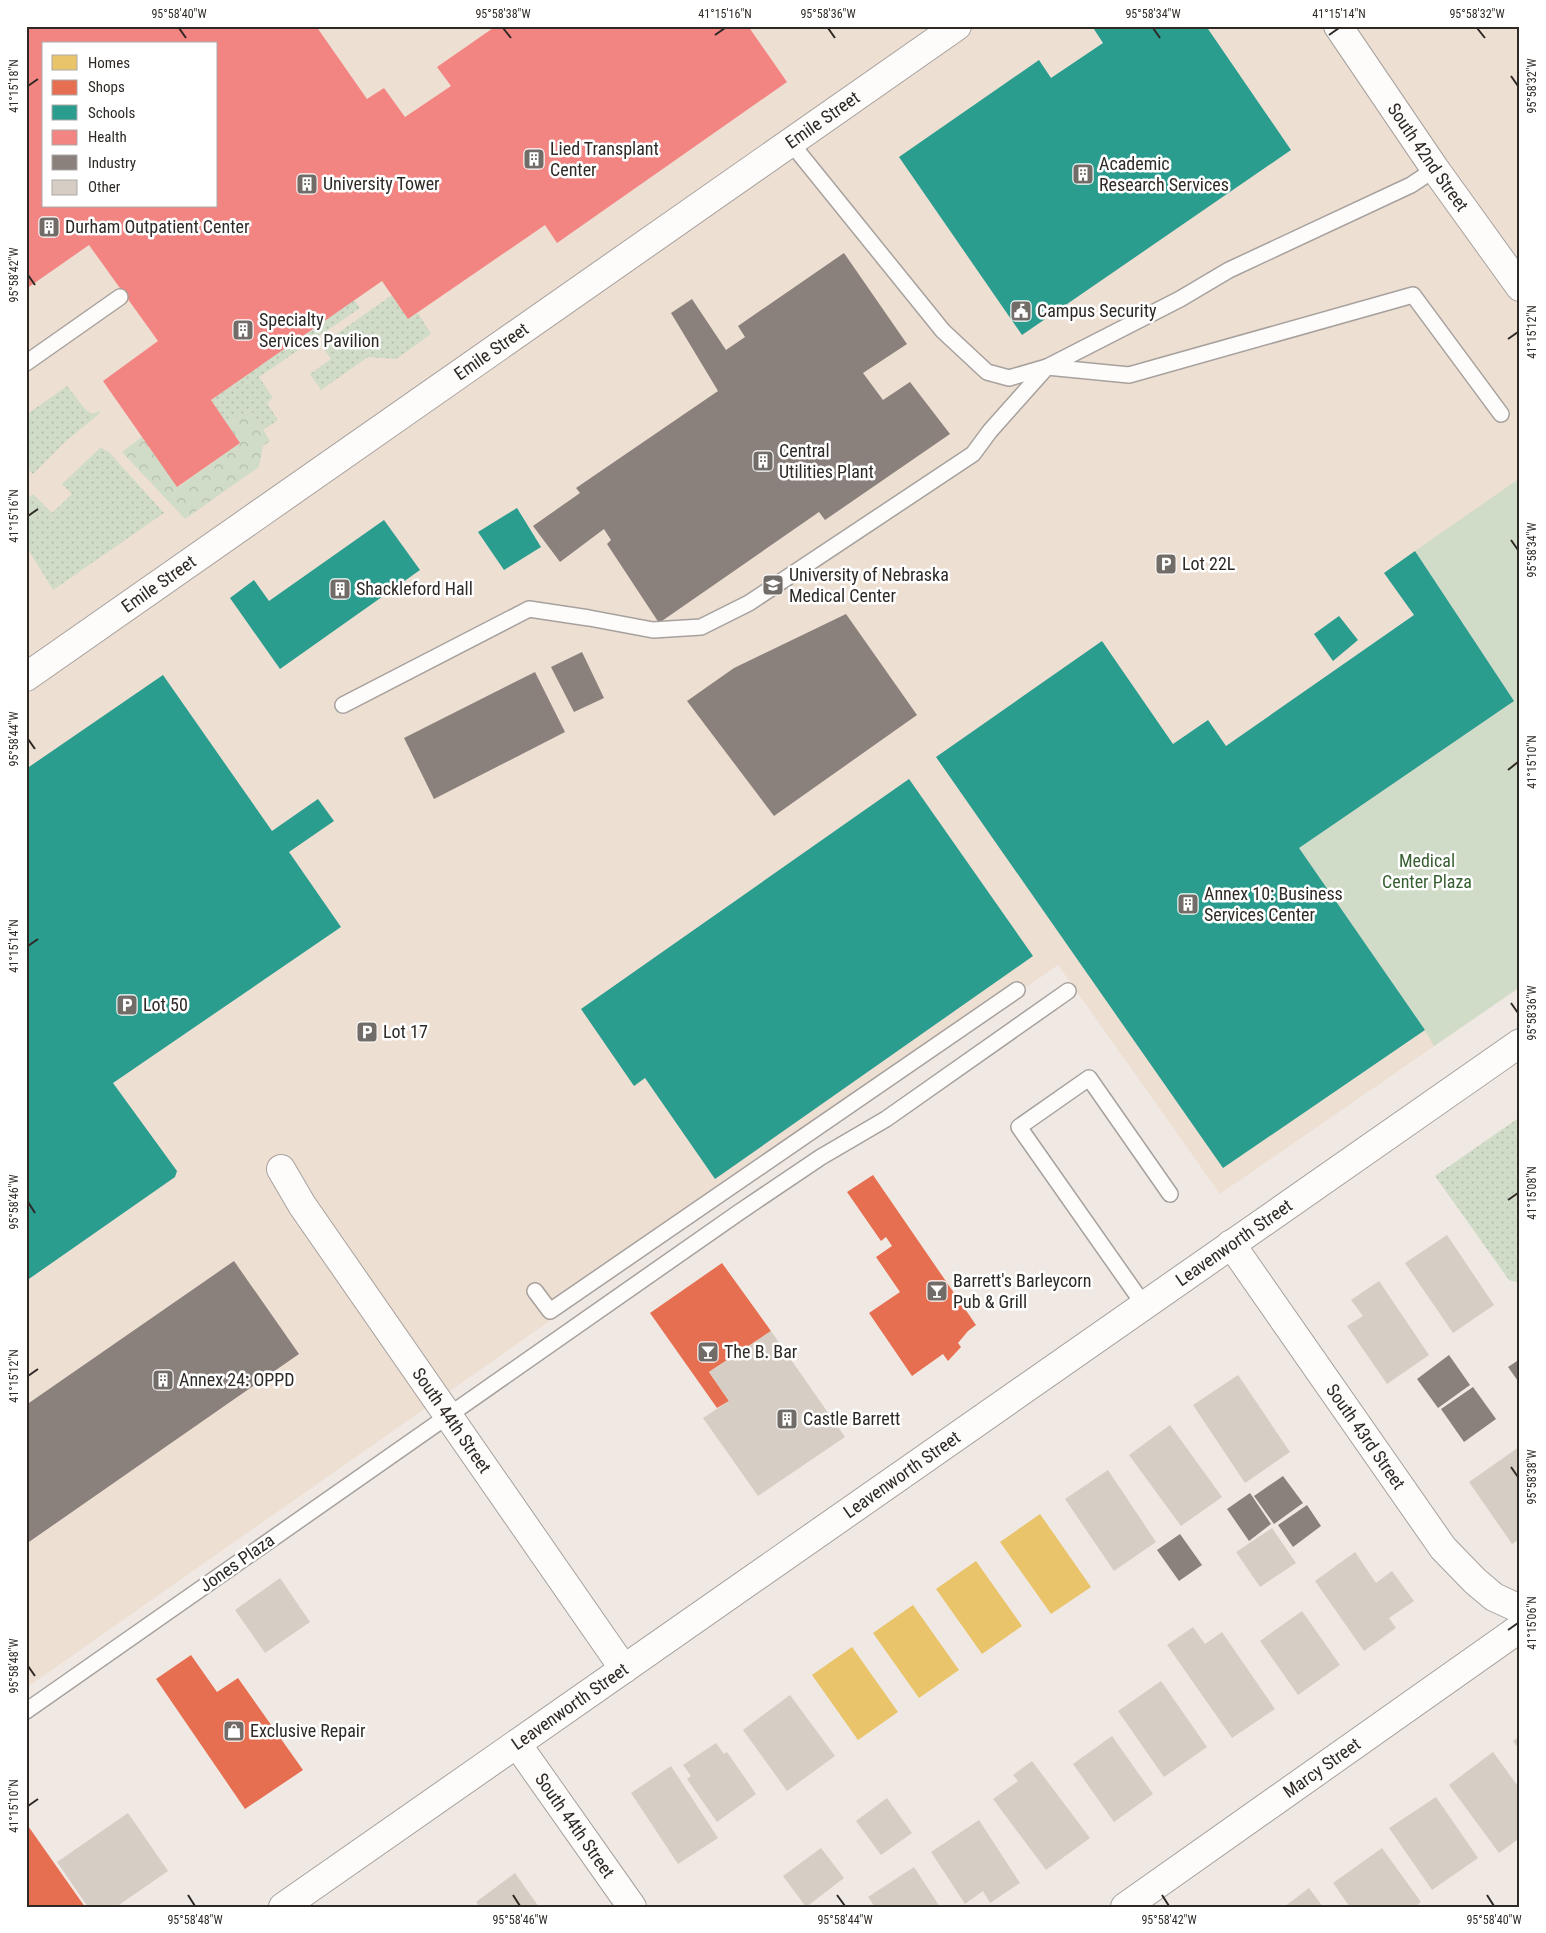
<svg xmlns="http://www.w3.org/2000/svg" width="1546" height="1933" viewBox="0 0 1546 1933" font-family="'Roboto Condensed',sans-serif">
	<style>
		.built { fill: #eedfd3; fill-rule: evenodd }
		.grass { fill: url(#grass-dots) }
		.forest { fill: url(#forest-crowns) }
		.park { fill: #d0dcc8 }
		.homes { fill: #e9c46a }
		.shops { fill: #e76f51 }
		.schools { fill: #2a9d8f }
		.health { fill: #f28482; fill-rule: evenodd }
		.industry { fill: #8a817c }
		.building { fill: #d6cec4 }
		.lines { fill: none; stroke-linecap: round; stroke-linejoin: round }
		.lane-casing { stroke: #a7a19d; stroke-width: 18 }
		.street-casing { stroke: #a7a19d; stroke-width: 30 }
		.secondary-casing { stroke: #a7a19d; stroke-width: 30 }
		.primary-casing { stroke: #a7a19d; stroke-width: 30 }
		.lane { stroke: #fdfcfb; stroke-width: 15 }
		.street { stroke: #fdfcfb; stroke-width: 28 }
		.secondary { stroke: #fdfcfb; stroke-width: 28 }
		.primary { stroke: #fdfcfb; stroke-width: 28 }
		.ticks { fill: none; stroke: #2e2925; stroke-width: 2 }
		.labels { text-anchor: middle; stroke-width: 5; stroke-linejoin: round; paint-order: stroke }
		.street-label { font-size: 18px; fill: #2e2925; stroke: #fff }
		.poi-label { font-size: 18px; fill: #2e2925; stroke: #fff; text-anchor: start }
		.park-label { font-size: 18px; fill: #365e30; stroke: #fff }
		.neatline { fill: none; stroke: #2e2925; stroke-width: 2 }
		.ticks-label { font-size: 12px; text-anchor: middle; fill: #2e2925 }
	</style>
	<defs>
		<pattern id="grass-dots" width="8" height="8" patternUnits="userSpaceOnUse" patternTransform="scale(1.25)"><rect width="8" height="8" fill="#d0dcc8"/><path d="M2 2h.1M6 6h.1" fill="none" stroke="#b3bdac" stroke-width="1.8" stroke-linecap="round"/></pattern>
		<pattern id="forest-crowns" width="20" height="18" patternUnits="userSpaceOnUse" patternTransform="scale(1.25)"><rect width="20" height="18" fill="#d0dcc8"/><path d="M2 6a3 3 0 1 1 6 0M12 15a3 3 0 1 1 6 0" fill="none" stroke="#b3bdac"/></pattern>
	</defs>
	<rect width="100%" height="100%" fill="#f0e9e3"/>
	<path class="built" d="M26,26H1520V987L1220,1194L1058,965L26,1688ZM44,44H216V206H44Z"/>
	<g class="grass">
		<polygon points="392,295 408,319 418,313 431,334 396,359 368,357 321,390 310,374 331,359 321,345"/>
		<polygon points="354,300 360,308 259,377 273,398 267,403 278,420 263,430 253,413 245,412 227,424 211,400"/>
		<polygon points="67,386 86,410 92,414 100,411 100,413 66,441 33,474 26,467 26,415"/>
		<polygon points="101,447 106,451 107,450 164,513 53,590 26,546 26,499 33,494 52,513 72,494 62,484"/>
		<polygon points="1520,1117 1520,1283 1509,1280 1435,1176"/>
	</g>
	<polygon class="forest" points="245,412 253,413 270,441 263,446 259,467 185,519 122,452 142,437 178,487 240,443 227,424"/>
	<polygon class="park" points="1520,478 1520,987 1434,1046 1425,1030 1299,848 1514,701 1415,551"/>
	<g class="homes">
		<polygon points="1040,1514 1091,1587 1051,1614 1000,1542"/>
		<polygon points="976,1561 1022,1626 982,1654 936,1589"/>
		<polygon points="913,1605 959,1670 919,1698 873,1633"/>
		<polygon points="852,1647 898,1712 858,1740 812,1675"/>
	</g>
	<g class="shops">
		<polygon points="873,1175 976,1325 968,1331 958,1343 961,1347 948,1361 943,1354 912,1376 869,1313 900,1292 876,1257 892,1246 886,1237 881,1241 847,1192"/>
		<polygon points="722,1263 771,1331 709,1372 729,1401 717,1408 650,1313"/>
		<polygon points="191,1655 217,1692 238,1678 303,1770 245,1809 156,1679"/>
		<polygon points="26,1823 85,1907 26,1907"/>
	</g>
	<g class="schools">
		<polygon points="1092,26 1206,26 1291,150 1022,335 899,157 1039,60 1051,78 1103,43"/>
		<polygon points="517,508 541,547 504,570 478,532"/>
		<polygon points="384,520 420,570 280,669 230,598 254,580 269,601"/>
		<polygon points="1415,551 1514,701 1299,848 1425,1030 1223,1168 936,757 1102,641 1173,744 1208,720 1226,746 1414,615 1384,573"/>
		<polygon points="1339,616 1358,640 1333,661 1314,634"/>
		<polygon points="163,675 272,831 318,799 334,821 289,852 341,927 113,1083 177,1171 175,1177 26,1281 26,769"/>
		<polygon points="909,779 1033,956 715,1179 645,1078 634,1086 581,1009"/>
	</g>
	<path class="health" d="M26,26H316L367,99L384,88L405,117L451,86L437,67L496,26H748L787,82L557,243L545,225L408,319L382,281L211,400L240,443L177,487L103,381L158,341L89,245L26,289ZM44,44H216V206H44Z"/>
	<g class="industry">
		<polygon points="844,253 907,344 863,373 883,400 910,382 950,434 825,520 819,512 659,623 607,544 611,540 604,529 560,562 533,526 580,493 576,488 718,391 671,313 692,299 726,350 745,337 738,326"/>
		<polygon points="846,614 917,715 774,816 687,701 734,668"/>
		<polygon points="582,652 604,698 574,712 551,667"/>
		<polygon points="535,672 565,732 434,799 404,738"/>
		<polygon points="234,1261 299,1354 26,1544 26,1405"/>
		<polygon points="1449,1355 1470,1385 1438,1408 1417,1379"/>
		<polygon points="1520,1359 1520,1384 1508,1367"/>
		<polygon points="1473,1387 1496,1419 1464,1442 1441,1409"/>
		<polygon points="1283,1476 1303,1503 1274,1524 1254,1496"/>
		<polygon points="1250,1493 1271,1524 1249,1541 1227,1509"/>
		<polygon points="1307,1505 1321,1526 1293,1547 1278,1525"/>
		<polygon points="1180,1534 1202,1565 1179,1581 1157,1550"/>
	</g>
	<g class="building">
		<polygon points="1447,1235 1494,1305 1453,1333 1405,1263"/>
		<polygon points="1379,1281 1429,1355 1387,1384 1347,1326 1363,1316 1351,1300"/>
		<polygon points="771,1331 845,1437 758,1496 703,1418 729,1401 709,1372"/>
		<polygon points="1238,1375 1290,1452 1245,1483 1193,1405"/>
		<polygon points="1170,1425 1222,1497 1181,1526 1129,1455"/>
		<polygon points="1519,1447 1520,1539 1512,1544 1469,1482"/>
		<polygon points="1108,1470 1156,1542 1114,1571 1065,1499"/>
		<polygon points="1272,1528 1296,1563 1260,1587 1236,1552"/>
		<polygon points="1355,1552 1376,1583 1392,1571 1414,1601 1389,1618 1396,1628 1364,1651 1315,1581"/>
		<polygon points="280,1578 310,1622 265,1653 235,1610"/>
		<polygon points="1302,1611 1340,1665 1298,1695 1260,1641"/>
		<polygon points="1193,1627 1205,1644 1222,1632 1275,1709 1232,1738 1167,1645"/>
		<polygon points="1161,1681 1207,1747 1164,1777 1118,1711"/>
		<polygon points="790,1695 835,1756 787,1791 743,1730"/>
		<polygon points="1112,1736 1153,1794 1114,1822 1073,1764"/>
		<polygon points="1520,1736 1520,1751 1513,1741"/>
		<polygon points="716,1743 724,1754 727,1752 756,1794 717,1822 687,1779 691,1776 683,1765"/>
		<polygon points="1493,1752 1520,1789 1520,1838 1499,1853 1449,1785"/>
		<polygon points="1032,1761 1090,1838 1046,1870 993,1799 1018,1781 1013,1775"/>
		<polygon points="671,1766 718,1838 678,1864 631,1793"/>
		<polygon points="1436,1797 1478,1858 1432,1890 1389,1828"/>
		<polygon points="887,1798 912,1833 881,1855 856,1821"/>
		<polygon points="128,1813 168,1871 116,1907 88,1907 57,1862"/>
		<polygon points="979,1820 1020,1883 990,1903 983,1891 965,1904 931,1852"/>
		<polygon points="821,1848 844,1878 806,1907 783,1876"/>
		<polygon points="1382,1848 1421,1902 1415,1907 1350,1907 1333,1883"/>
		<polygon points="914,1867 940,1907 875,1907 868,1897"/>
		<polygon points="515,1873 539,1907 480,1907 476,1902"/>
		<polygon points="1309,1888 1323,1907 1284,1907"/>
	</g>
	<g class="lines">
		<g class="lane-casing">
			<g id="lane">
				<polyline points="791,143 943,331 987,372 1009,378 1047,367 1180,299 1229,270 1411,185 1435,169"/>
				<polyline points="26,363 120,297"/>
				<polyline points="343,705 529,609 589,618 653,630 701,627 749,603 973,454 990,431 1047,367 1129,375 1413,295 1501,414"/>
				<polyline points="535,1291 550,1311 1017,990"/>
				<polyline points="1144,1305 1019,1127 1089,1078 1170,1194"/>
				<polyline points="26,1711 738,1213 821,1157 886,1119 1068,991"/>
			</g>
		</g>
		<g class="street-casing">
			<g id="street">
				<path id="s1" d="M26,677L957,26"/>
				<path id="s2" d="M281,1169L302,1205L624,1669"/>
				<path id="s3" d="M1231,1244L1443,1548L1475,1581L1494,1597L1520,1609"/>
				<path id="s4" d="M517,1744L632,1907"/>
				<path id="s5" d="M1125,1907L1520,1628"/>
			</g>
		</g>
		<g class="secondary-casing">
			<g id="secondary">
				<path id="s6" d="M1338,26L1435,169L1520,287"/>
			</g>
		</g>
		<g class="primary-casing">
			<g id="primary">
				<path id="s7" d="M283,1907L1520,1043"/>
			</g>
		</g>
		<use href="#lane" class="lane"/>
		<use href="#street" class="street"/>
		<use href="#secondary" class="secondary"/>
		<use href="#primary" class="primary"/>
	</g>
	<path class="ticks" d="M179,28L186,38M503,28L511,38M828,28L835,38M1153,28L1160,38M1477,28L1485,38M715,35L725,28M1329,35L1339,28M1511,76L1518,86M28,86L38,79M28,275L35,285M1508,339L1518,332M28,516L38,509M1511,540L1518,550M28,739L35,749M1508,770L1518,762M28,946L38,939M1511,1003L1518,1013M1508,1200L1518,1193M28,1202L35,1213M28,1376L38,1369M1511,1467L1518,1477M1508,1630L1518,1623M28,1666L35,1676M28,1806L38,1799M188,1895L195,1906M513,1895L520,1906M837,1895L845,1906M1162,1895L1169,1906M1487,1895L1494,1906"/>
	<defs>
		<g id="building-square" transform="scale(1.125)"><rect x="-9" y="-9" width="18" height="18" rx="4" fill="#726c68" stroke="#fff"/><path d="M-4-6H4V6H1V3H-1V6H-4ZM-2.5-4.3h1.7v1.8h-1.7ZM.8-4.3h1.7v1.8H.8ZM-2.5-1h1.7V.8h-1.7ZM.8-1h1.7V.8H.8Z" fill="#fff"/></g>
		<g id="civic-square" transform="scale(1.125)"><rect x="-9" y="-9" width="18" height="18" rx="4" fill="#726c68" stroke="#fff"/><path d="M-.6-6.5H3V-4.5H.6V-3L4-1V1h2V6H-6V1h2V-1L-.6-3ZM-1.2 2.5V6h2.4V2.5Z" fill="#fff"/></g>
		<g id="parking-square" transform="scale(1.125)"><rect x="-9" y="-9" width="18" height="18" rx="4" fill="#726c68" stroke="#fff"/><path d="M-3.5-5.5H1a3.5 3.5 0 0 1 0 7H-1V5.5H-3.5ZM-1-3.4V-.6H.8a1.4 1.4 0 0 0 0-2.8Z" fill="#fff"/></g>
		<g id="university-square" transform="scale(1.125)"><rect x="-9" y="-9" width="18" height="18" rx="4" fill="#726c68" stroke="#fff"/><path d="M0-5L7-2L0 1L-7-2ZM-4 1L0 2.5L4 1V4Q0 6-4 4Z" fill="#fff"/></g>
		<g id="bar-square" transform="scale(1.125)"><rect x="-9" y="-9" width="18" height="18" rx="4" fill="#726c68" stroke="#fff"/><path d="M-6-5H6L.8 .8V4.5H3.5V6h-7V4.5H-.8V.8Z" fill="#fff"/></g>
		<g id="shop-square" transform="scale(1.125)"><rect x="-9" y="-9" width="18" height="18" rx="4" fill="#726c68" stroke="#fff"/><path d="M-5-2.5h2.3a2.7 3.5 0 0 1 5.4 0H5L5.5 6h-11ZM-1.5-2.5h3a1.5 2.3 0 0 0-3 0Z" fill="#fff"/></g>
	</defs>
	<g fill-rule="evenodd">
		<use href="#building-square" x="534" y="159"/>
		<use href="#building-square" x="1083" y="174"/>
		<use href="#building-square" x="307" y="184"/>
		<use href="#building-square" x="49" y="227"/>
		<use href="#civic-square" x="1021" y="311"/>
		<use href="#building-square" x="243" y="330"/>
		<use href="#building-square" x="763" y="461"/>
		<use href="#parking-square" x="1166" y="564"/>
		<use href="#university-square" x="773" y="585"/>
		<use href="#building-square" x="340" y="589"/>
		<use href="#building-square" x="1188" y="904"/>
		<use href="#parking-square" x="127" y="1005"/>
		<use href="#parking-square" x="367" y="1032"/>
		<use href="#bar-square" x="937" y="1291"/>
		<use href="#bar-square" x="708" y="1352"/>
		<use href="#building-square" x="163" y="1380"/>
		<use href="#building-square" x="787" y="1419"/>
		<use href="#shop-square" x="234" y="1731"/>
	</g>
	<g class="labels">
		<g class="street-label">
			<text dy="6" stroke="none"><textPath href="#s1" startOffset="972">Emile Street</textPath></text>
			<text dy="6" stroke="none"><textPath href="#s6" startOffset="159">South 42nd Street</textPath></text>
			<text dy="6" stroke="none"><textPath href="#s1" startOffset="568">Emile Street</textPath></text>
			<text dy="6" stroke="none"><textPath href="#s1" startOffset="162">Emile Street</textPath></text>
			<text dy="6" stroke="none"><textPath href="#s7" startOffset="1160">Leavenworth Street</textPath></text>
			<text dy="6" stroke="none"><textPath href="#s2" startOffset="304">South 44th Street</textPath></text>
			<text dy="6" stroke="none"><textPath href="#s3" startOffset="235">South 43rd Street</textPath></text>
			<text dy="6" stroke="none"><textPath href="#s7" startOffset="755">Leavenworth Street</textPath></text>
			<text transform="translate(237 1563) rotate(-35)" y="6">Jones Plaza</text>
			<text dy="6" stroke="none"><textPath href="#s7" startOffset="350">Leavenworth Street</textPath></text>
			<text dy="6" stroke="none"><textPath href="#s5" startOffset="241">Marcy Street</textPath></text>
			<text dy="6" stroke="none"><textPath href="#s4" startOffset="100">South 44th Street</textPath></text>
		</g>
		<g class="poi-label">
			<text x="550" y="155">Lied Transplant<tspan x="550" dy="21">Center</tspan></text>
			<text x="1099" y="170">Academic<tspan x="1099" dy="21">Research Services</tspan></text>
			<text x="323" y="190">University Tower</text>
			<text x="65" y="233">Durham Outpatient Center</text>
			<text x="1037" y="317">Campus Security</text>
			<text x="259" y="326">Specialty<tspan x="259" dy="21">Services Pavilion</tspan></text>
			<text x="779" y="457">Central<tspan x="779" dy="21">Utilities Plant</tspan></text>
			<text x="1182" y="570">Lot 22L</text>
			<text x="789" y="581">University of Nebraska<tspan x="789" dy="21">Medical Center</tspan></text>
			<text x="356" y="595">Shackleford Hall</text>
			<text x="1204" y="900">Annex 10: Business<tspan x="1204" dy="21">Services Center</tspan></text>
			<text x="143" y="1011">Lot 50</text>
			<text x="383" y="1038">Lot 17</text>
			<text x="953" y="1287">Barrett's Barleycorn<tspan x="953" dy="21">Pub &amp; Grill</tspan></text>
			<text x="724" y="1358">The B. Bar</text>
			<text x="179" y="1386">Annex 24: OPPD</text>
			<text x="803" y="1425">Castle Barrett</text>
			<text x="250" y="1737">Exclusive Repair</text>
		</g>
		<g class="park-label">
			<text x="1427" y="867">Medical<tspan x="1427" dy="21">Center Plaza</tspan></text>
		</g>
	</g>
	<rect width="1546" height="1933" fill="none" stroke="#ffffff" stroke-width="55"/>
	<rect x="42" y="42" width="175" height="165" fill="#ffffff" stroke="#aba9a8"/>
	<rect x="52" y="55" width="25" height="15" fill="#e9c46a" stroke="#aba9a8"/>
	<text x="88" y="68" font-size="15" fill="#2e2925">Homes</text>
	<rect x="52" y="80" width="25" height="15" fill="#e76f51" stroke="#aba9a8"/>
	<text x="88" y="92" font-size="15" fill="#2e2925">Shops</text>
	<rect x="52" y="105" width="25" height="15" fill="#2a9d8f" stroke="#aba9a8"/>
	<text x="88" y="118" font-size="15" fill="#2e2925">Schools</text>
	<rect x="52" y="130" width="25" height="15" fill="#f28482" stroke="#aba9a8"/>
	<text x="88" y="142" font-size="15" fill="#2e2925">Health</text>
	<rect x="52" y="155" width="25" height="15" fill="#8a817c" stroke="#aba9a8"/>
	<text x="88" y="168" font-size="15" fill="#2e2925">Industry</text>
	<rect x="52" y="180" width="25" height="15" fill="#d6cec4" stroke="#aba9a8"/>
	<text x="88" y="192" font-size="15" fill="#2e2925">Other</text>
	<rect x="28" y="28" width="1490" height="1878" class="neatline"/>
	<g class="ticks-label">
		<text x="179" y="18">95°58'40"W</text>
		<text x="503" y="18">95°58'38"W</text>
		<text x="725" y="18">41°15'16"N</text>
		<text x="828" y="18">95°58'36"W</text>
		<text x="1153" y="18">95°58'34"W</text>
		<text x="1339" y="18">41°15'14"N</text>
		<text x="1477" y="18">95°58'32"W</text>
		<text transform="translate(14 86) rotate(-90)" y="4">41°15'18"N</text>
		<text transform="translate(1532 86) rotate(-90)" y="4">95°58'32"W</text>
		<text transform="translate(14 275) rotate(-90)" y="4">95°58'42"W</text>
		<text transform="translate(1532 332) rotate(-90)" y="4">41°15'12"N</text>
		<text transform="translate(14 516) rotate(-90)" y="4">41°15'16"N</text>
		<text transform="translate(1532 550) rotate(-90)" y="4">95°58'34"W</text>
		<text transform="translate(14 739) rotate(-90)" y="4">95°58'44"W</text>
		<text transform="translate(1532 762) rotate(-90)" y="4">41°15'10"N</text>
		<text transform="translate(14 946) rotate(-90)" y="4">41°15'14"N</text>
		<text transform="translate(1532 1013) rotate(-90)" y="4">95°58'36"W</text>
		<text transform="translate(1532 1193) rotate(-90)" y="4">41°15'08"N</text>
		<text transform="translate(14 1202) rotate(-90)" y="4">95°58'46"W</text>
		<text transform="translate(14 1376) rotate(-90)" y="4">41°15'12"N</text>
		<text transform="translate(1532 1477) rotate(-90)" y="4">95°58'38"W</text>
		<text transform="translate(1532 1623) rotate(-90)" y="4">41°15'06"N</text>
		<text transform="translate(14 1666) rotate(-90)" y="4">95°58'48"W</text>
		<text transform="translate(14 1806) rotate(-90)" y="4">41°15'10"N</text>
		<text x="195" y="1924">95°58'48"W</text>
		<text x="520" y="1924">95°58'46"W</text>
		<text x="845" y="1924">95°58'44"W</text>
		<text x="1169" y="1924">95°58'42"W</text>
		<text x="1494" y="1924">95°58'40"W</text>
	</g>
</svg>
